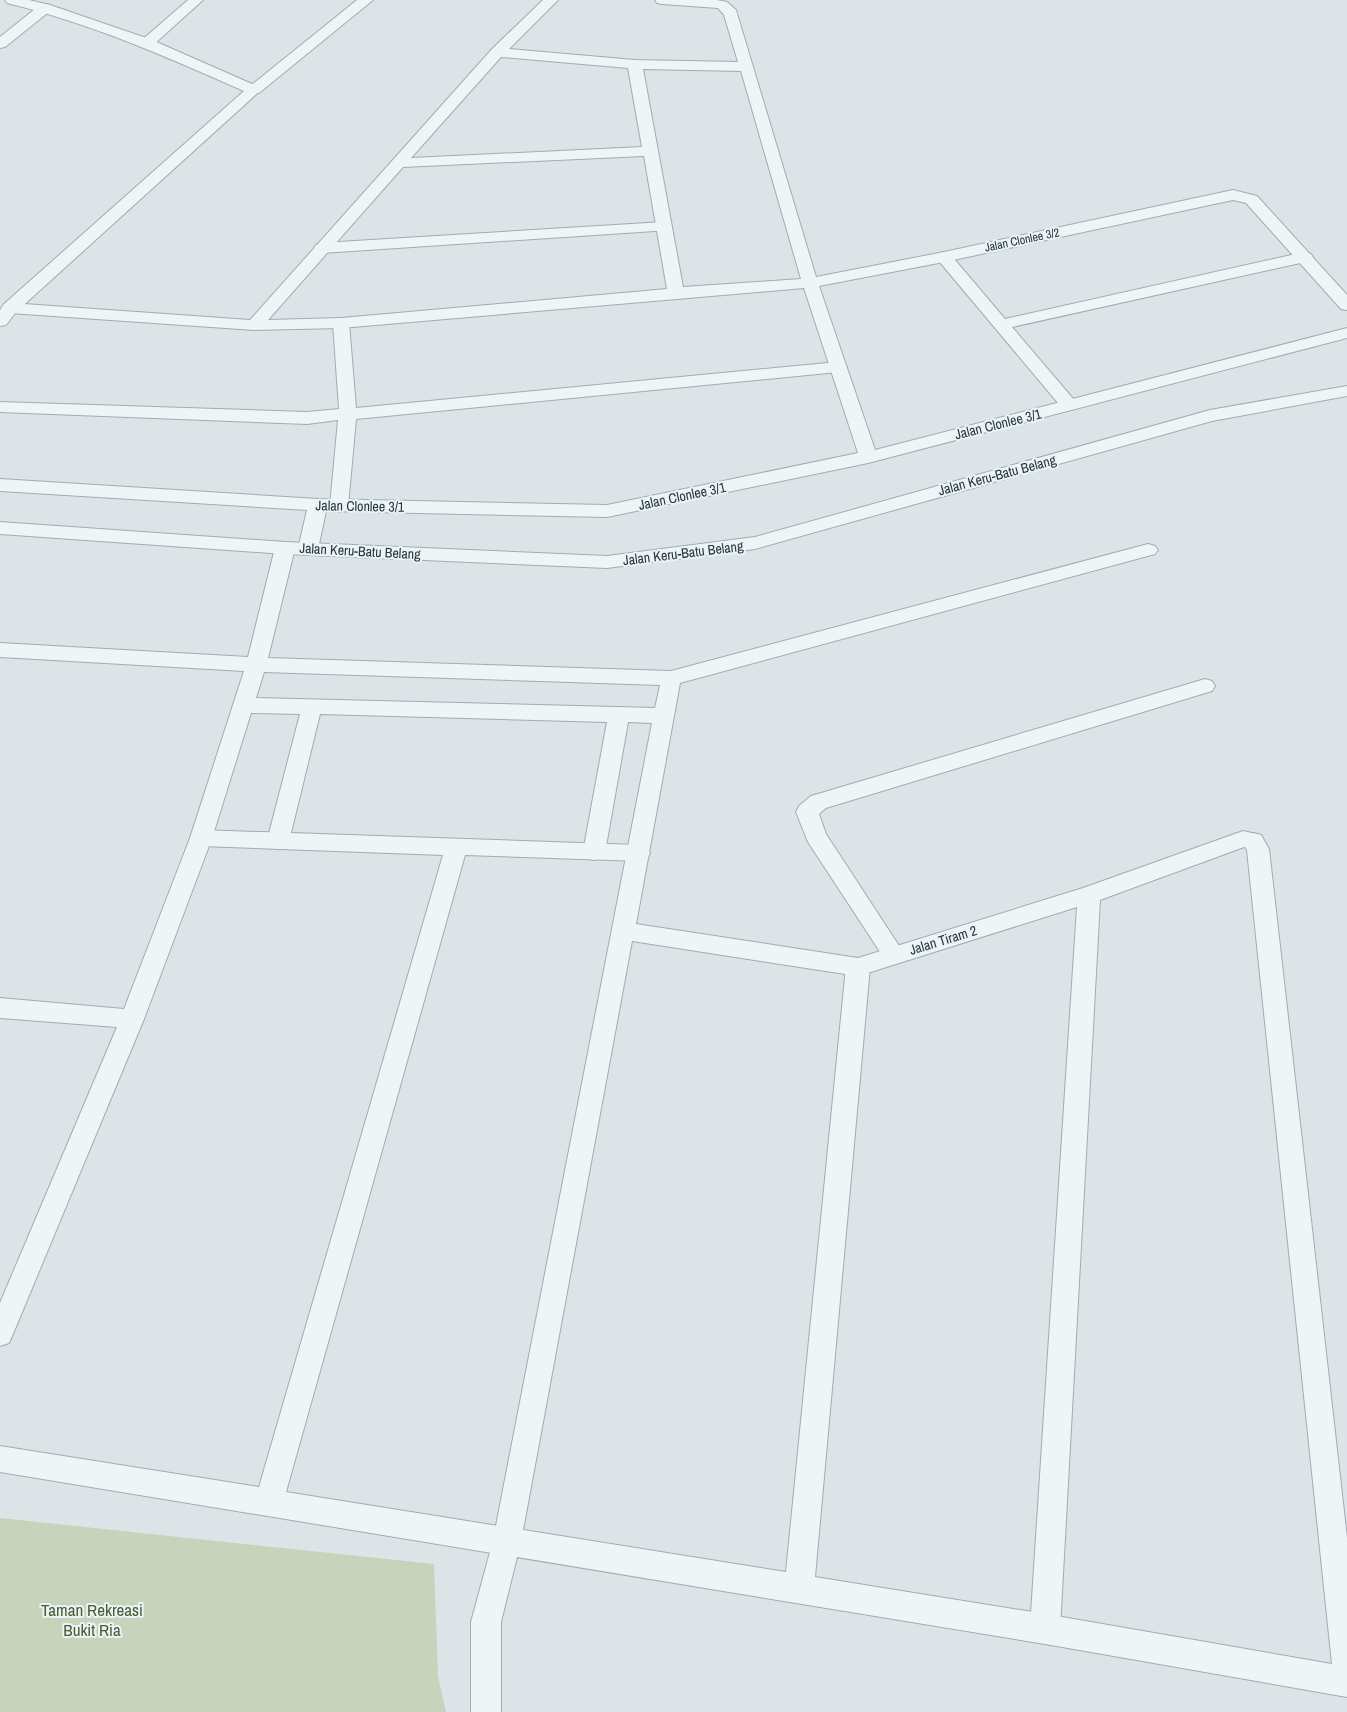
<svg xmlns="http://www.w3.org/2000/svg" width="1347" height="1712" viewBox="0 0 1347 1712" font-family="'Archivo Narrow',sans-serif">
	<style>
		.green { fill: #c8d3bc }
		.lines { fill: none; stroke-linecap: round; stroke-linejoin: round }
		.service-casing { stroke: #a1acb2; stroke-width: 2 }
		.minor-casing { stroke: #a1acb2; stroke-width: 2 }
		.tertiary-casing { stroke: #a1acb2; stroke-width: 2 }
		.service { fill: #eff4f6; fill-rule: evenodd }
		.minor { fill: #eff4f6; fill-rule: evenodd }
		.tertiary { fill: #eff4f6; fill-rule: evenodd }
		.labels { text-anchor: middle; stroke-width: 4; stroke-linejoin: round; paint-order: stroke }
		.far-street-label { font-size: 12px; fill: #243640; stroke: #ecf3f6 }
		.street-label { font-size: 14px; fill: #243640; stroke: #ecf3f6 }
		.near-park-label { font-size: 17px; fill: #455d30; stroke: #ecf3f6 }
	</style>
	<rect width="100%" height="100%" fill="#dce4e8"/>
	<polygon class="green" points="0,1518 434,1564 438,1676 446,1712 0,1712"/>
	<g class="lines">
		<g class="service-casing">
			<g id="service">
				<polygon points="664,222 670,224 672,227 670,230 322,253 316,251 314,248 316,245 322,243"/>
				<polygon points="944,252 950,254 1005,319 1305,252 1311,254 1313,257 1311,260 1305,262 1012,327 1075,401 1078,405 1075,409 1069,410 1063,409 938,260 936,257 938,254"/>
				<polygon points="341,318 347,319 349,323 356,408 838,362 844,363 847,367 844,371 838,372 356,419 348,506 346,510 339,512 332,510 330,506 338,420 307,424 0,412 0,402 307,412 339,409 333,323 335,319"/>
				<polygon points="1205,679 1212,681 1215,686 1212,691 826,808 819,814 826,834 905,955 902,961 894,964 886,961 808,842 796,812 799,806 811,796"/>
				<polygon points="201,830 639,845 647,847 650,853 647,859 639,861 465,855 286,1492 786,1572 846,967 850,960 858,958 866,960 870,967 815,1577 1045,1614 1332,1664 1247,850 1242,841 1245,835 1253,833 1261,835 1269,849 1347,1538 1347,1697 1045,1644 0,1472 0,1446 259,1487 443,855 201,846 193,844 190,838 193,832"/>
			</g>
		</g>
		<g class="minor-casing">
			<g id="minor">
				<polygon points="188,0 203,0 152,46 142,46 140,43 142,40"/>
				<polygon points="357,0 373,0 259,93 249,93 247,90 249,87"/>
				<path d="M543,0H558L509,49L635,60L738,62L724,15L718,8L662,4L657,3L655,0H717L727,2L736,10L816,277L944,252L1233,190L1257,196L1347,295V310L1341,309L1246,203L1233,200L944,262L819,286L875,450L1347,328V338L868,463L607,517L326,511L318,549L315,553L308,555L301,553L298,549L307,510L0,491V479L318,499L607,505L858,453L804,288L341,328L254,330L10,313L4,312L2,308L4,304L10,303L250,320L492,49ZM501,57L628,68L642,147L411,158ZM643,69L741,71L801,279L683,287ZM644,156L667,289L341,318L268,320L403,167Z"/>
				<polygon points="45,4 50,5 52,8 50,11 5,47 0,48 0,37 40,5"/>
				<path d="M285,542L292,544L295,548L268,658L671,671L1148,544L1155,546L1158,550L1155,554L680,683L636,924L858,958L1083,888L1243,831L1261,835L1264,841L1261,847L1253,849L1244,847L1100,900L1060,1629L1055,1639L1045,1644L1035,1639L1030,1629L1077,907L858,976L632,941L521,1541L501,1622V1712H471V1622L493,1541L652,723L628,722L605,852L602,858L594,860L586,858L583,852L607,722L320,714L289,841L286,847L278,849L270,847L267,841L300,714L251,713L212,838L144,1019L13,1334L9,1343L0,1346V1303L117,1027L0,1018V998L124,1009L190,838L244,671L0,657V643L248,657L275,548L278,544ZM264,672L660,685L655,708L256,698Z"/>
			</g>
		</g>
		<g class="tertiary-casing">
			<g id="tertiary">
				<path d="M5,0H29L50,5L152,40L259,87L261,90L16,312L6,325L0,326V310L4,304L244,91C167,57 90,23 7,3Z"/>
				<polygon points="1347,386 1347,396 1212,421 755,549 607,568 285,554 0,534 0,522 285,542 607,556 755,537 1210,410"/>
			</g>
		</g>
		<use href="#service" class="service"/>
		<use href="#minor" class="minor"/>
		<use href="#tertiary" class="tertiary"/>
	</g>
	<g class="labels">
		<g class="far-street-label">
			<text transform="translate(1022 240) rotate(-12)" y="4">Jalan Clonlee 3/2</text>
		</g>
		<g class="street-label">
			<text transform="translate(998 424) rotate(-14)" y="5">Jalan Clonlee 3/1</text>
			<text transform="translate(997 475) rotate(-15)" y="5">Jalan Keru-Batu Belang</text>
			<text transform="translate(682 496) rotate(-12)" y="5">Jalan Clonlee 3/1</text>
			<text transform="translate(360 506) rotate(1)" y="5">Jalan Clonlee 3/1</text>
			<text transform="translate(360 551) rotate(3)" y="5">Jalan Keru-Batu Belang</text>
			<text transform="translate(683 553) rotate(-7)" y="5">Jalan Keru-Batu Belang</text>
			<text transform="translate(943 940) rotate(-17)" y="5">Jalan Tiram 2</text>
		</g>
		<g class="near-park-label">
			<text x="92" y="1616">Taman Rekreasi<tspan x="92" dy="20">Bukit Ria</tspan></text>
		</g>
	</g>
</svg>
